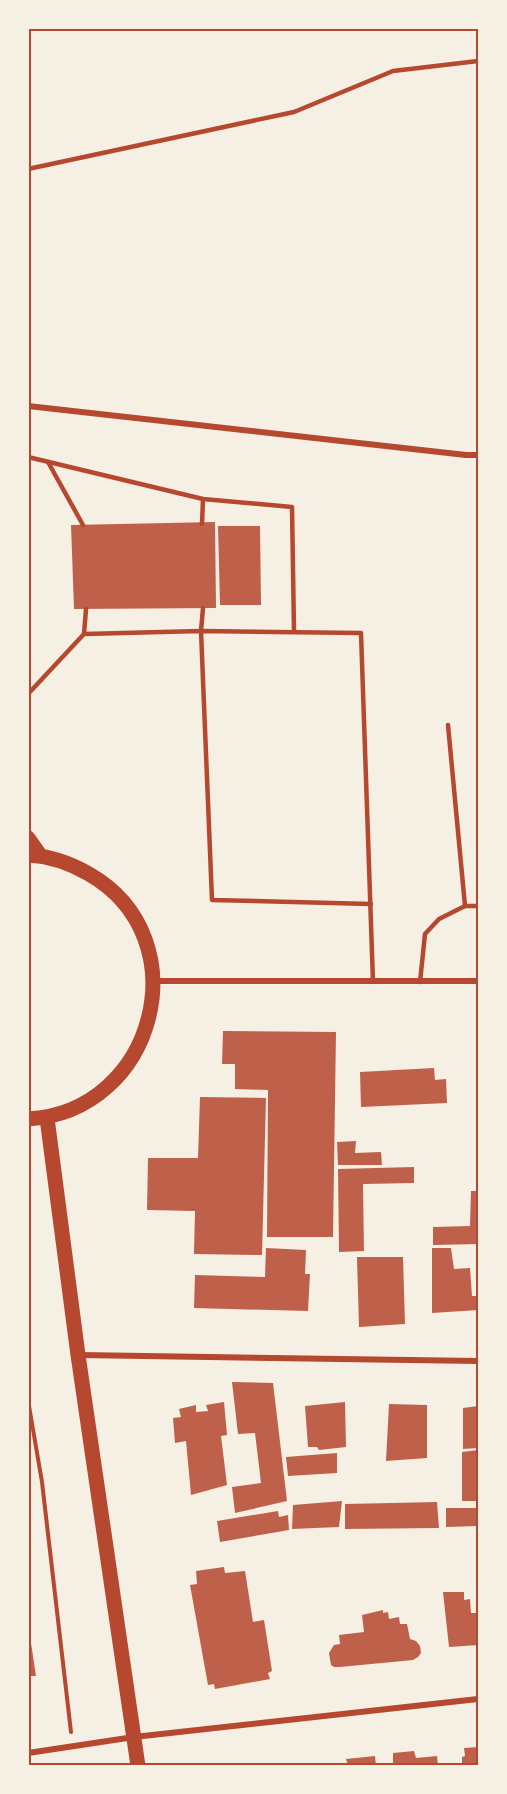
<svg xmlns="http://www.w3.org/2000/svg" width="507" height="1794" viewBox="0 0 507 1794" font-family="Figtree,sans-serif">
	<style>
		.building { fill: #bf614a }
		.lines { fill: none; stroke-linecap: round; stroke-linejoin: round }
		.path { stroke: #b5482f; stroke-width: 4 }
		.service { stroke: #b5482f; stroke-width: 4.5 }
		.minor { stroke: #b5482f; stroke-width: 6 }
		.primary { stroke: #b5482f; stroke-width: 15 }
		.neatline { fill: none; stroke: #b5482f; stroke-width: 2 }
	</style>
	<rect width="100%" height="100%" fill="#f6efe4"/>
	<g class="building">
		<polygon points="215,522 216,608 74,609 71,525"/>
		<polygon points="218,526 260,526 261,605 220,605"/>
		<polygon points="223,1031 336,1032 333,1237 267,1237 268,1090 235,1089 235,1064 222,1064"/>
		<polygon points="434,1068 435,1080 446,1079 447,1103 361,1107 360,1072"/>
		<polygon points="200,1097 266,1098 262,1255 194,1254 195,1211 147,1210 148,1158 198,1158"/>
		<polygon points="356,1141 355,1153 381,1152 382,1165 338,1165 337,1142"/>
		<polygon points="414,1167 414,1183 363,1184 364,1251 339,1252 338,1169"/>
		<polygon points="471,1191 478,1191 478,1244 433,1245 433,1227 470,1226"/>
		<polygon points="266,1248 306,1250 305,1274 310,1274 308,1311 194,1308 195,1275 265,1277"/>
		<polygon points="432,1248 451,1248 454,1269 470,1268 472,1296 478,1296 478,1310 432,1313"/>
		<polygon points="357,1257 403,1257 405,1324 359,1327"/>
		<polygon points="232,1382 273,1383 287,1501 235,1513 232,1487 261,1483 255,1433 238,1434"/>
		<polygon points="224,1402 227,1435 221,1436 227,1485 191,1495 186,1441 175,1443 173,1418 181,1417 179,1409 196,1405 196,1412 208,1411 206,1405"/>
		<polygon points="345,1402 346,1447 319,1450 317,1447 308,1447 305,1406"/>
		<polygon points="389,1404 427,1405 427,1458 386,1461"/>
		<polygon points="478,1406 478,1448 463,1449 463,1408"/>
		<polygon points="478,1450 478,1501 462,1501 462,1452"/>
		<polygon points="337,1453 337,1473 288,1476 286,1457"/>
		<polygon points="342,1501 339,1527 292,1529 293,1505"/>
		<polygon points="437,1502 439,1528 345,1529 345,1504"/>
		<polygon points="446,1508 478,1508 478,1526 446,1527"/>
		<polygon points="278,1511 279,1517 288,1515 289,1530 220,1542 217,1521"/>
		<polygon points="224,1567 225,1573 245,1571 253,1622 264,1620 272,1671 268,1673 270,1679 215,1689 214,1684 208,1685 190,1585 197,1584 196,1571"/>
		<polygon points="443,1592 464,1592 464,1600 470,1599 471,1613 478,1613 478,1645 449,1647"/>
		<polygon points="383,1610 383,1613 388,1612 389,1619 399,1617 400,1624 407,1624 410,1639 416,1641 420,1646 421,1653 418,1657 413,1660 340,1667 334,1667 331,1665 329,1653 334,1645 340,1644 339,1635 364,1632 362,1615"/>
		<polygon points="31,1643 36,1676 28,1676 28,1644"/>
		<polygon points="478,1747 478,1766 462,1766 462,1757 465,1756 464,1748"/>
		<polygon points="414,1751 416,1758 437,1756 438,1766 393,1766 393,1753"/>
		<polygon points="375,1756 376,1766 348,1766 346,1759"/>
	</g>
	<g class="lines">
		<polyline class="path" points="28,1400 42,1482 71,1732"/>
		<g class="service">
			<polyline points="28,169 294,112 393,71 478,61"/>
			<polyline points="28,457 203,499 292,507 294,631"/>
			<polyline points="48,462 83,525"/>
			<polyline points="202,524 203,499"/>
			<polyline points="203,608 201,631 212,900 371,904"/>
			<polyline points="84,634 86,609"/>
			<polyline points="28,694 84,634 201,631 361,633 373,982"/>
			<polyline points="448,725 465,906"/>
			<polyline points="420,982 425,934 439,919 465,906 478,906"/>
		</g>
		<g class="minor">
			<polyline points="28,406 466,455 478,455"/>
			<polyline points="153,981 478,981"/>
			<polyline points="79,1355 478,1361"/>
			<polyline points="28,1753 134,1737 478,1699"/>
		</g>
		<g class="primary">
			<polyline points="28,838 40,855"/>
			<path d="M28,855C50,856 70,863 89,874C201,938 156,1112 28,1119"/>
			<polyline points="47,1118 78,1355 138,1766"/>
		</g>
	</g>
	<rect width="507" height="1794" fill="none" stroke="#f6efe4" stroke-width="60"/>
	<rect x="30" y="30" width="447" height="1734" class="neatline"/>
</svg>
